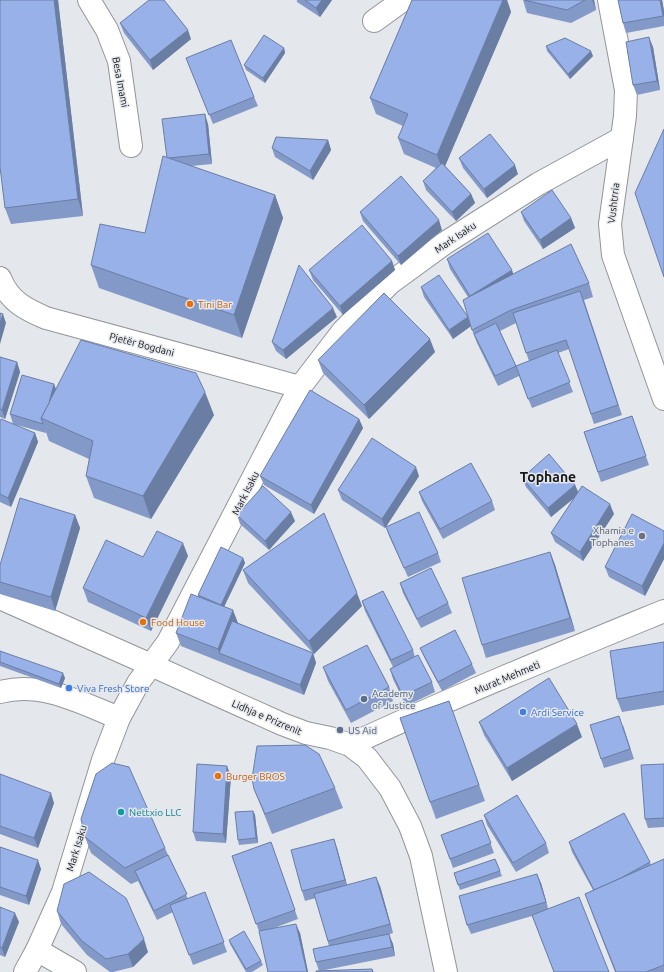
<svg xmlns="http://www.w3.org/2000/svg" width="664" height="972" viewBox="0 0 664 972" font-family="Ubuntu,sans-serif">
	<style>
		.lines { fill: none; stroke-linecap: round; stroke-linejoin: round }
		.minor-casing { stroke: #93959a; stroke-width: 24 }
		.minor { stroke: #fff; stroke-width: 22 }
		.wall { fill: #8399c8; fill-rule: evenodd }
		.shaded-wall { fill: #6a7da3 }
		.building { fill: #98b2e9; stroke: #6a7da3 }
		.food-dot { fill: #e8710a; stroke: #e4e7ec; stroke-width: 1.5 }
		.worship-dot { fill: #6b7280; stroke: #e4e7ec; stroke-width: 1.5 }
		.shop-dot { fill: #3f7fe0; stroke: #e4e7ec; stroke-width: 1.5 }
		.service-dot { fill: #5c6f8a; stroke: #e4e7ec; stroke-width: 1.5 }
		.culture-dot { fill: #0f9aa8; stroke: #e4e7ec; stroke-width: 1.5 }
		.labels { text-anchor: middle; stroke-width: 3; stroke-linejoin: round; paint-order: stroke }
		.street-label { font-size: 10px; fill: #171719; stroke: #e4e7ec }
		.food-label { font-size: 10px; fill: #c56008; stroke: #e4e7ec; text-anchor: start }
		.worship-label { font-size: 10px; fill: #5b616d; stroke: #e4e7ec; text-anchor: end }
		.shop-label { font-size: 10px; fill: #366cbe; stroke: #e4e7ec; text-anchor: start }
		.service-label { font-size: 10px; fill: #4e5e75; stroke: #e4e7ec; text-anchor: start }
		.culture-label { font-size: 10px; fill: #0d838f; stroke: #e4e7ec; text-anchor: start }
		.district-label { font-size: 14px; font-weight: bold; fill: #171719; stroke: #e4e7ec }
	</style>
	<rect width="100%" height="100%" fill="#e4e7ec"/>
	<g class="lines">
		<g class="minor-casing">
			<g id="minor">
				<polyline points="89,0 107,30 119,61 131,146"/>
				<polyline points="609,0 626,90 625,116 610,224 613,255 664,399"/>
				<polyline points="374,21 403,0"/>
				<path d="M0,278C9,301 25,309 46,318L300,387"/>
				<polyline points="0,598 151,665 282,724 306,733 330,738 350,745 367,758 390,788 410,826 421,856 446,972"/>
				<path d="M0,692C42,681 81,703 119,718"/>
				<path d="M350,745C453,697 559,654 664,611"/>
				<polyline points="37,950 75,972"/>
				<polyline points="25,972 37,950 63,892 103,760 119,718 138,683 168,642 300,387 343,331 390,283 445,243 538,184 622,138"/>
			</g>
		</g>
		<use href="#minor" class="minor"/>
	</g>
	<g class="wall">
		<polygon points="0,0 58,0 83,216 11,224 5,208"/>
		<polygon points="297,0 332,0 320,17 297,2"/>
		<polygon points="412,0 507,0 511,12 445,166 471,194 475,203 456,221 426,190 423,181 436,168 404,154 398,138 403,126 376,114 370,98"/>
		<polygon points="523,0 594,0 596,10 571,23 527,13"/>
		<polygon points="618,0 662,0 664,11 664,26 626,33 623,23"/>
		<polygon points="120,23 191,39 153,70 124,33"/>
		<polygon points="546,46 593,56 570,79 547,51"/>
		<polygon points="653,47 660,90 637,95 633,85"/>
		<polygon points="284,48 285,53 265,83 246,70 244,65"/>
		<polygon points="186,58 254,97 258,106 213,124"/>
		<polygon points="208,124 212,164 191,166 275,195 283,218 242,338 99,288 91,265 145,233 167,158"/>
		<polygon points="328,140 331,150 313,180 275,157 272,148"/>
		<polygon points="459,158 518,174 487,198 463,168"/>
		<polygon points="360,212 442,230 401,265 363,221"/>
		<polygon points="521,212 571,218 575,228 543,249 524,221"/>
		<path d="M447,259L513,274L589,283L593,297L584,300L622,415L594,424L569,349L558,353L573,392L532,408L519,376L498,386L477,343L472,330L468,297L450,269ZM516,323L529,361L516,366L500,331Z"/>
		<polygon points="392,261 395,270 343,315 313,280 309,270"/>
		<polygon points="421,287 471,326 453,339 424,297"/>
		<polygon points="337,317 286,359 276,351 272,342"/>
		<polygon points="435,352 369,419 323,373 318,360"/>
		<polygon points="0,357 17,362 20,372 5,419 0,417"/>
		<polygon points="56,389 214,415 151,519 94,498 86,476 89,459 49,441 46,432 46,433 13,424 10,414"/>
		<polygon points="632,416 649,465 601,482 584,432"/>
		<polygon points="359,419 363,428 314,514 264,485 260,476"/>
		<polygon points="0,421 35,433 38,442 11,507 0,502"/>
		<polygon points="419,476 386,527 438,553 441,562 408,577 389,536 386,527 385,528 342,500 338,490"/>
		<polygon points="522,478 575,485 578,492 614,514 583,561 555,542 551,533 574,498 551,517 526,487"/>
		<polygon points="419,492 492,501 495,510 443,539 422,501"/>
		<polygon points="75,515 80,528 55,611 0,594 0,565"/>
		<polygon points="237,515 295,521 269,550 240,524"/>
		<polygon points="664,531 664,559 645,596 609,577 605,567"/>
		<polygon points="550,552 555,565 575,631 486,658 482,645"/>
		<polygon points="188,556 151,631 88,602 83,588"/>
		<polygon points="243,558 245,563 224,607 238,623 313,653 316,663 304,695 181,646 176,633 198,597 198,595"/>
		<polygon points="243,570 362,606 314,654 248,583"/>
		<polygon points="400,583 448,603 452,613 421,628 403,593"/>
		<polygon points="362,601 413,650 415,657 432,682 435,692 406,706 393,679 390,669 393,667 365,611"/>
		<polygon points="664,642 664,705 622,712 617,699"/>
		<polygon points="420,648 472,664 476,673 442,691 424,657"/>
		<polygon points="0,651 65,678 61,688 0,666"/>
		<polygon points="323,667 389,687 393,701 351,723 328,681"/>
		<polygon points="449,701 485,801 436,819 400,718"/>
		<polygon points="479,722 582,737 512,781 484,735"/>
		<polygon points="623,725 634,759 604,768 601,759"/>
		<polygon points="664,764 664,827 648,828 645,819"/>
		<polygon points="0,774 54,803 38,848 0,834"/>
		<polygon points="231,776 226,843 196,841 193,832"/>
		<polygon points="335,788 343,808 272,834 254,789"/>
		<polygon points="253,811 255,815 258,843 239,845 238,840"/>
		<polygon points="484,815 546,843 549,853 516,872 487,825"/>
		<polygon points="482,820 494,853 453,868 441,835"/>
		<polygon points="85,837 165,848 168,855 188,899 205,892 227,952 193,965 173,912 157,920 138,881 131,884 91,853"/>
		<polygon points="271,842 298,919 274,928 300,933 308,972 268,972 260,934 232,856"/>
		<polygon points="569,842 650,862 651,865 664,859 664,972 615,972 593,916 585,894 593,890 572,852"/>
		<polygon points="0,847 41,869 29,905 0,895"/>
		<polygon points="337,848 347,885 380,886 393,933 387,935 393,944 395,956 320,971 372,969 373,972 316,972 319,971 316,962 329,946 316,898 305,901 302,891"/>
		<polygon points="495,859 502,876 460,890 454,873"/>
		<polygon points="541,883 548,909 609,972 554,972 532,916 471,934 467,925"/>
		<polygon points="0,907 19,922 5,957 0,955"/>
		<polygon points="57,911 148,952 133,967 113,972 110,972 87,955 61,924"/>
		<polygon points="229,940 261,961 263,965 252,972 246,972 230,944"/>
	</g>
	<g class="shaded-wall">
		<polygon points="54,0 58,0 83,216 78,199"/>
		<polygon points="322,0 332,0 320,17 316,8"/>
		<polygon points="503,0 507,0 511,12 443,171 437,155"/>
		<polygon points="592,0 594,0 596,10"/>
		<polygon points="660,0 662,0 664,11 664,18"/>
		<polygon points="188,30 191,39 153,70 150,60"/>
		<polygon points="649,37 653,47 660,90 657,81"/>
		<polygon points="284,48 285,53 265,83 263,78"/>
		<polygon points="591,51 593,56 570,79 568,74"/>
		<polygon points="205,114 208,124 212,164 209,154"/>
		<polygon points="328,140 331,150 313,180 310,171"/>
		<polygon points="515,165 518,174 487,198 484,189"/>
		<polygon points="471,194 475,203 456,221 452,212"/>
		<polygon points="275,195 283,218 242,338 234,315"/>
		<polygon points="571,218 575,228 543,249 540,240"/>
		<polygon points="439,220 442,230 401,265 398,256"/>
		<polygon points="392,261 395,270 343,315 340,306"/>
		<polygon points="512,270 515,279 470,296"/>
		<polygon points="333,308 337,317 286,359 283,350"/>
		<polygon points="3,314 6,323 0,344 0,323"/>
		<polygon points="468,317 471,326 453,339 449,330"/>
		<polygon points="430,339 435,352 369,419 364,405"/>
		<polygon points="17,362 20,372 5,419 2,410"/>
		<polygon points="54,384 58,394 44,419"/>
		<polygon points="205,392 214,415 151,519 143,496"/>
		<polygon points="359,419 363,428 314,514 311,505"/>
		<polygon points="35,433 38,442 11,507 8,498"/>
		<polygon points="416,467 419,476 385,528 382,519"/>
		<polygon points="575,485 579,494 551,517 548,508"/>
		<polygon points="610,504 614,514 583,561 580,552"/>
		<polygon points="291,512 295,521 269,550 265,541"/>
		<polygon points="75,515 80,528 55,611 51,597"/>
		<polygon points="183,543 188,556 151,631 146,618"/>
		<polygon points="664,543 664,559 645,596 642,586"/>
		<polygon points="550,552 555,565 575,631 570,618"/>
		<polygon points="243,558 245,563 222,611 220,606"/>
		<polygon points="357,593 362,606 314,654 309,641"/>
		<polygon points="233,610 238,623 219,653 222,662 218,649"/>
		<polygon points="313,653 316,663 304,695 300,685"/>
		<polygon points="63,673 65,678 61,688 59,684"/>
		<polygon points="577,724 582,737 512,781 507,768"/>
		<polygon points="227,766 231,776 226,843 223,834"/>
		<polygon points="51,793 54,803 38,848 34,838"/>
		<polygon points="253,811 255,815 258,843 256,838"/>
		<polygon points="334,839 337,848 348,889 345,880"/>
		<polygon points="38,860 41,869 29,905 26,896"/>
		<polygon points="537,874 541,883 549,911 546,902"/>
		<polygon points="376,877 380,886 393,933 390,924"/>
		<polygon points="15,913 19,922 5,957 2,948"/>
		<polygon points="296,924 300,933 308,972 307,972"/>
		<polygon points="389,934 393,944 395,956 392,947"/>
		<polygon points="144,939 148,952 133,967 128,954"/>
	</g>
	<g class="building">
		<polygon points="0,0 54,0 78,199 5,208 0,167"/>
		<polygon points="149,0 164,0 188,30 150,60 120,23"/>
		<polygon points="305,0 322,0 316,8"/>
		<polygon points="412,0 503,0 437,155 398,138 408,114 370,98"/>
		<polygon points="524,0 585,0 567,10"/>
		<polygon points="618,0 660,0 663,16 623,23"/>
		<polygon points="264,35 284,48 263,78 244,65"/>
		<polygon points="649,37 657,81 633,85 626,42"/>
		<polygon points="565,38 591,51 568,74 546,46"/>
		<polygon points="231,40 254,97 209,115 186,58"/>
		<polygon points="205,114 209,154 169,158 167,158 162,119"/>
		<polygon points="664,129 664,277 635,193"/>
		<polygon points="490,134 515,165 484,189 459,158"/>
		<polygon points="276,137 328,140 310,171 272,148"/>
		<polygon points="163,156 275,195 234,315 91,265 100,224 145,233"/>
		<polygon points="442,163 471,194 452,212 423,181"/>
		<polygon points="401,176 439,220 398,256 360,212"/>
		<polygon points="552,190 571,218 540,240 521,212"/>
		<polygon points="362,225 392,261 340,306 309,270"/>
		<polygon points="488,233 512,270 470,296 447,259"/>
		<polygon points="571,244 589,283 511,310 472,330 463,300"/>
		<polygon points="299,265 333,308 283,350 272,342"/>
		<polygon points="439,275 468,317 449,330 421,287"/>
		<polygon points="580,291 618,405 591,414 566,340 526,353 513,313"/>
		<polygon points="384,293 430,339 364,405 318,360"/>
		<polygon points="0,313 3,314 0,323"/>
		<polygon points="496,323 516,366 557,350 570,382 528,399 516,366 495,376 474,334"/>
		<polygon points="81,340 196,373 205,392 143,496 86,476 93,441 41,418"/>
		<polygon points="0,357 17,362 2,410 0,409"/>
		<polygon points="22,375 54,384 49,403 41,418 43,424 10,414"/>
		<polygon points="310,390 359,419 311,505 260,476"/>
		<polygon points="632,416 646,456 598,472 584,432"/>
		<polygon points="1,419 35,433 8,498 0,494 0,421"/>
		<polygon points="372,438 416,467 382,519 338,490"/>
		<polygon points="549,454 575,485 548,508 522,478"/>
		<polygon points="471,463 492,501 440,529 419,492"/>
		<polygon points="263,486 291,512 265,541 237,515"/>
		<polygon points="582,486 610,504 580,552 551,533"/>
		<polygon points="20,498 75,515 51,597 0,582 0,565"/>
		<polygon points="419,512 438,553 404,568 386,527"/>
		<polygon points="324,513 357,593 309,641 243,570"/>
		<polygon points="632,514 664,531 664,543 642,586 605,567"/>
		<polygon points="157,531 183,543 146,618 83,588 106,540 143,557"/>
		<polygon points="221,547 243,558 221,605 198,595"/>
		<polygon points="550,552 570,618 482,645 462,578"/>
		<polygon points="431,568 448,603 417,619 400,583"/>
		<polygon points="383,591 413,650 391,660 362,601"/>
		<polygon points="191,594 233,610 218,649 176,633"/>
		<polygon points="232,621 313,653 300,685 219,653"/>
		<polygon points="455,630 472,664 438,682 420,648"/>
		<polygon points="664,642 664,691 617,699 610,651"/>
		<polygon points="367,645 389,687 346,710 323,667"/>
		<polygon points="0,651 63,673 59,684 0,662"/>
		<polygon points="418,655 432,682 403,696 390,669"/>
		<polygon points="549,678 577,724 507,768 479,722"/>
		<polygon points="449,701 479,785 430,802 400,718"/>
		<polygon points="619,716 630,749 601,759 590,725"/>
		<polygon points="305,745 319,754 335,788 265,814 254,789 252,779 257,746"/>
		<polygon points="112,763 129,767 165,848 125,868 85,837 81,819 96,774"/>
		<polygon points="197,764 227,766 223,834 193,832"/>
		<polygon points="664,764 664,818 645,819 641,765"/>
		<polygon points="0,774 51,793 34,838 0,826"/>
		<polygon points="517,795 546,843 513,863 484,815"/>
		<polygon points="253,811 256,838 238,840 235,812"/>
		<polygon points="624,813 650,862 621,878 594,890 569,842"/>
		<polygon points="482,820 491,843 450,859 441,835"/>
		<polygon points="334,839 345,880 302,891 291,850"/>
		<polygon points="271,842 295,910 256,924 232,856"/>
		<polygon points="0,847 38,860 26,896 0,887"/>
		<polygon points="168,855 187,894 154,911 135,871"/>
		<polygon points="495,859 500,871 458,885 454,873"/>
		<polygon points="664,859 664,965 646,972 616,972 585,894"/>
		<polygon points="89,872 126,898 144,939 128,954 106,959 82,941 57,911 64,884"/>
		<polygon points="537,874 546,902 467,925 459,896"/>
		<polygon points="376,877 390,924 328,941 314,894"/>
		<polygon points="205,892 224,942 189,955 170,905"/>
		<polygon points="579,897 609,972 554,972 532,915"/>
		<polygon points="0,907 15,913 2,948 0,947"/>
		<polygon points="296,924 307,972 268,972 259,931"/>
		<polygon points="244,931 261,961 246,969 229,940"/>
		<polygon points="389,934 392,947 316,962 313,949"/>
		<polygon points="372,969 373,972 316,972 316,971"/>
	</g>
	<g class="food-dot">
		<circle cx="190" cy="304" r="4"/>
		<circle cx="143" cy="622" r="4"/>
		<circle cx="218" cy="776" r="4"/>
	</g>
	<circle class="worship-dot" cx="642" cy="536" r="4"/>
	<g class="shop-dot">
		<circle cx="69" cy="688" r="4"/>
		<circle cx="523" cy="712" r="4"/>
	</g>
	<g class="service-dot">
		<circle cx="364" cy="699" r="4"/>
		<circle cx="340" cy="730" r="4"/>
	</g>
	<circle class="culture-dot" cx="121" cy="812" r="4"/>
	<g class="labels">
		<g class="street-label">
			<text transform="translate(121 82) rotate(79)" y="4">Besa Imami</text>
			<text transform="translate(613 203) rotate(-83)" y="4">Vushtrria</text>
			<text transform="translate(455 237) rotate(-34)" y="4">Mark Isaku</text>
			<text transform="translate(142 344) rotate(15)" y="4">Pjetër Bogdani</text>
			<text transform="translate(245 493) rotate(-63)" y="4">Mark Isaku</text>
			<text transform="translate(507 677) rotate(-23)" y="4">Murat Mehmeti</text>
			<text transform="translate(267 717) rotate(23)" y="4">Lidhja e Prizrenit</text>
			<text transform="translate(76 848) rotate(-73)" y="4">Mark Isaku</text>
		</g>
		<g class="food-label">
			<text x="198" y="308">Tini Bar</text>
			<text x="151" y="626">Food House</text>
			<text x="226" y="780">Burger BROS</text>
		</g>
		<g class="worship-label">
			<text x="634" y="534">Xhamia e<tspan x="634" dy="12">Tophanes</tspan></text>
		</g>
		<g class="shop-label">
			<text x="77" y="692">Viva Fresh Store</text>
			<text x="531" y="716">Ardi Service</text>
		</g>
		<g class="service-label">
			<text x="372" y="697">Academy<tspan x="372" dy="12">of Justice</tspan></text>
			<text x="348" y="734">US Aid</text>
		</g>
		<g class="culture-label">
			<text x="129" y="816">Nettxio LLC</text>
		</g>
		<g class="district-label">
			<text x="548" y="482">Tophane</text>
		</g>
	</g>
</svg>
